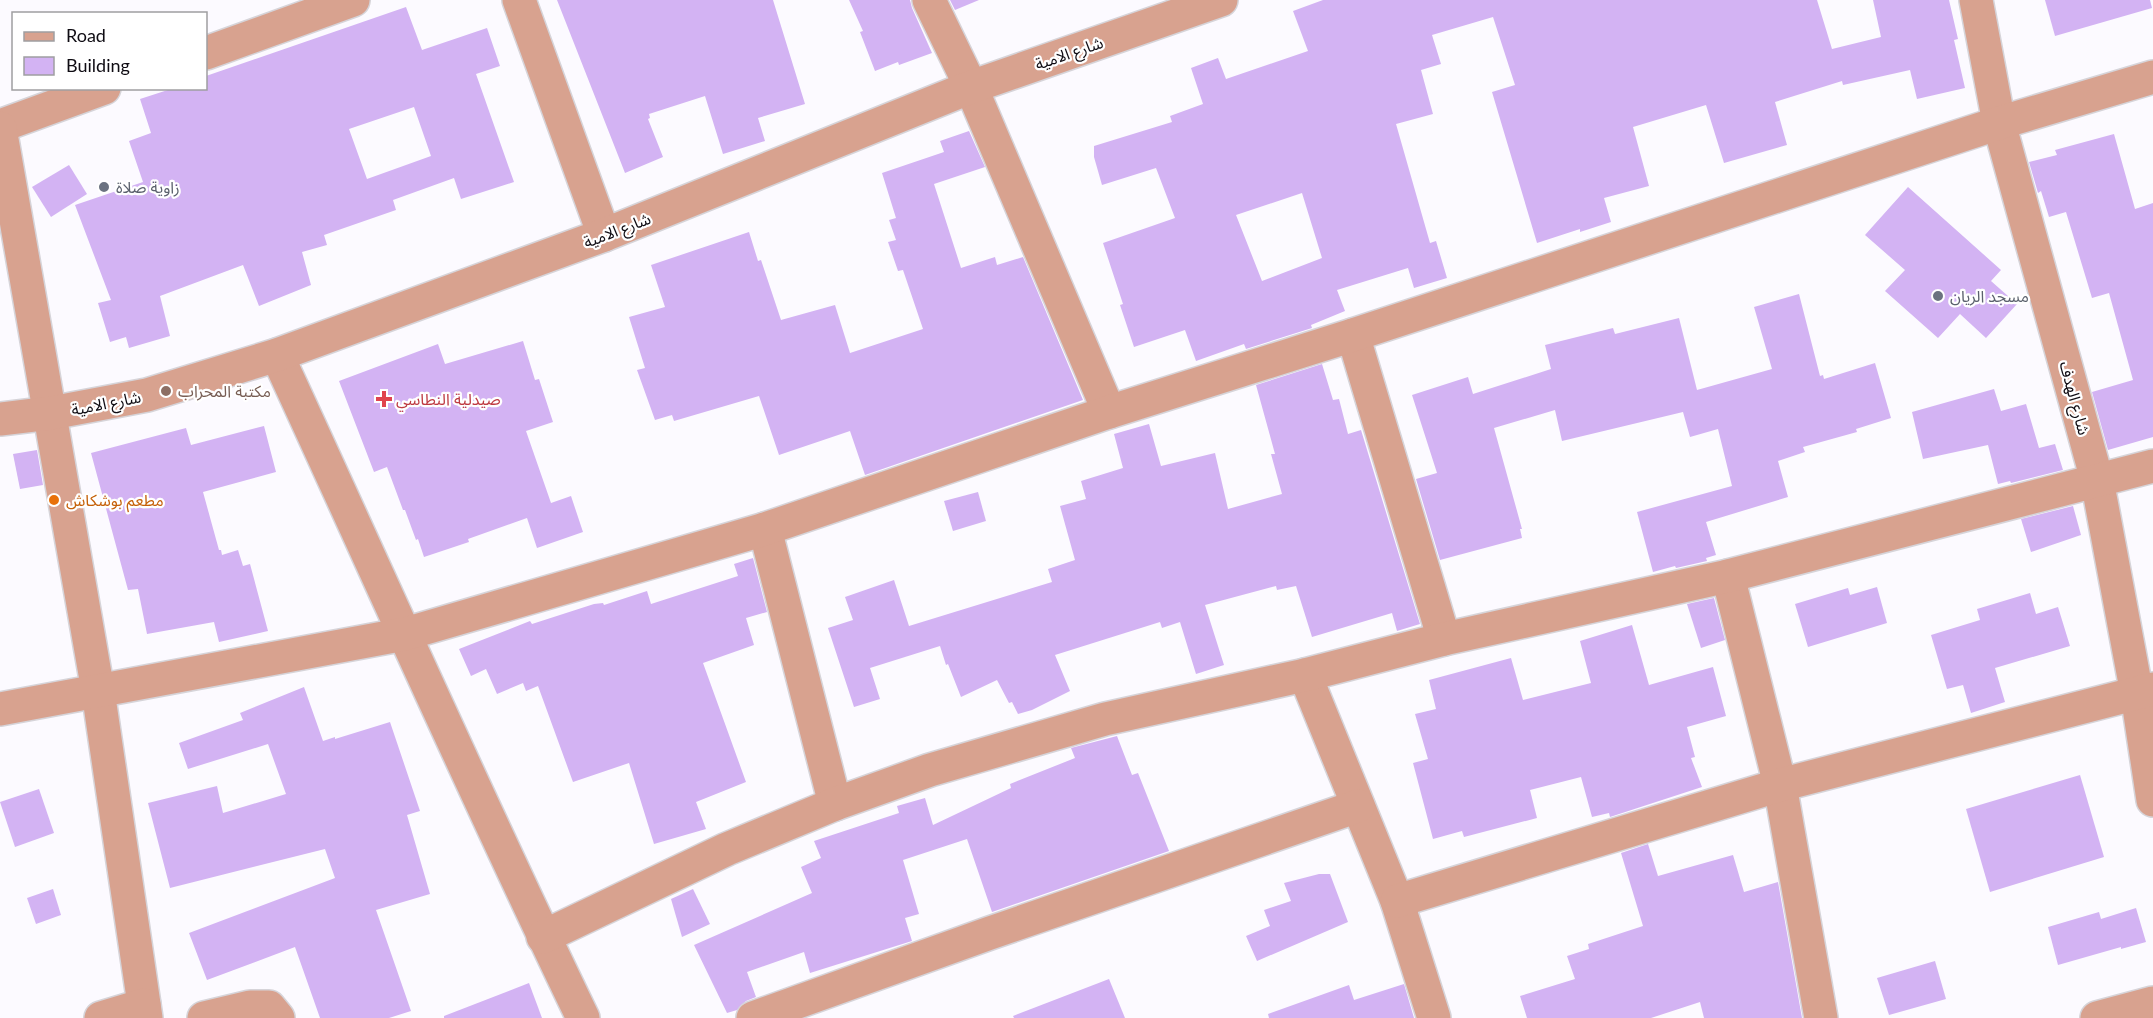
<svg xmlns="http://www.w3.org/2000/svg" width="2153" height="1018" viewBox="0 0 2153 1018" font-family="Lato,'Noto Sans Arabic',sans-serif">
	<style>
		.building { fill: #d3b3f3; fill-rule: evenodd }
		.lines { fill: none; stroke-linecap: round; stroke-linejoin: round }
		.minor-casing { stroke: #d6d4d9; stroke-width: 36 }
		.tertiary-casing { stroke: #d6d4d9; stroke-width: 36 }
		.minor { stroke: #d8a28f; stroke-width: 33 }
		.tertiary { stroke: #d8a28f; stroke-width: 33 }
		.worship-dot { fill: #6b7280; stroke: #fff; stroke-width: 2 }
		.education-dot { fill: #8d6e63; stroke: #fff; stroke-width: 2 }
		.health-dot { fill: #e0444e; stroke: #fff; stroke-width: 2 }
		.food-dot { fill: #e8710a; stroke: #fff; stroke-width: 2 }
		.labels { text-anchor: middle; stroke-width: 4.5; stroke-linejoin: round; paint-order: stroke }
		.street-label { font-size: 16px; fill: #0f0c13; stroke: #fff }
		.worship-label { font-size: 16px; fill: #5b616d; stroke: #fff; text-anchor: start }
		.education-label { font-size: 16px; fill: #785e54; stroke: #fff; text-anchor: start }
		.health-label { font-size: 16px; fill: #be3a42; stroke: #fff; text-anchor: start }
		.food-label { font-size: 16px; fill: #c56008; stroke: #fff; text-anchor: start }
	</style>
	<rect width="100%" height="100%" fill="#fcfaff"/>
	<g class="building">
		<polygon points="557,0 773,0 805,104 758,118 765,141 723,154 705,96 649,114 650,118 648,119 663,157 625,173"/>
		<polygon points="849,0 910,0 912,8 932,53 899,65 898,62 875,71 860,32 863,31"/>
		<polygon points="950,0 979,0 955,10"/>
		<path d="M1323,0H1817L1832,49L1881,37L1873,0H1949L1958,39L1954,40L1965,88L1917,99L1910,70L1843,85L1842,81L1775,102L1787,145L1724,163L1706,105L1633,127L1649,186L1604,198L1611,222L1580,232V229L1537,243L1492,92L1515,85L1493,17L1432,35L1441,64L1421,70L1433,114L1396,124L1430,243L1436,241L1447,278L1414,288L1408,268L1337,290L1345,311L1311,325L1312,328L1246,349L1244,344L1196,361L1185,330L1134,347L1120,305L1123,304L1103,243L1175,218L1156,168L1102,185L1094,157V146L1172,122L1170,116L1203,104L1191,68L1218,58L1226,79L1308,51L1293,11ZM1302,193L1322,258L1262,281L1236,215Z"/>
		<polygon points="2045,0 2150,0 2152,8 2055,36"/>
		<path d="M406,7L422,50L487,28L500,66L476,74L514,182L461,199L454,178L393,200L396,210L324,235L327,245L302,252L311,285L259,306L243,265L160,296L170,336L129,348L126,337L110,342L98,303L111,300L75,205L143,182L129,141L151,133L140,99L174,88H206V76ZM414,107L431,156L367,179L349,129Z"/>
		<polygon points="969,131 985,167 934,184 961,268 995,257 997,265 1023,257 1083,400 865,475 850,431 779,455 759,396 674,421 672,415 655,420 637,370 645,368 629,317 665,307 651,265 749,232 758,261 761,260 781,320 835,305 850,353 923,329 903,270 898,271 888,242 896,240 889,220 896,218 882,173 944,152 940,141"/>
		<polygon points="2114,134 2135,209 2153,203 2153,437 2108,450 2092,392 2133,380 2109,293 2092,298 2066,212 2049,217 2041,191 2038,193 2029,162 2057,155 2055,150"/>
		<polygon points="69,165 87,194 51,217 32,187"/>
		<polygon points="1908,187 2001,270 1991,281 2017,304 1986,338 1960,314 1938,338 1885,291 1905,270 1865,235"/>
		<polygon points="1799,294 1820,376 1823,375 1824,379 1875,363 1891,418 1856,429 1857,432 1803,447 1805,452 1778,461 1788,497 1706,522 1716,555 1706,558 1707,561 1676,568 1675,566 1653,572 1637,512 1732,486 1718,429 1690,437 1683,412 1562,441 1555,410 1494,428 1522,529 1520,529 1522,538 1440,560 1416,479 1437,473 1412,395 1468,377 1473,394 1551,369 1545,345 1613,328 1615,334 1679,318 1697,390 1772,369 1754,307"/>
		<polygon points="523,341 535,380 539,379 553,422 526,431 551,503 571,496 583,532 537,548 527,518 468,539 469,542 424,557 418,539 416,540 405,510 403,510 387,467 374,472 339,381 438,344 445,364"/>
		<polygon points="1322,364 1333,400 1339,399 1348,434 1361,430 1420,624 1397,631 1392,613 1312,637 1296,586 1277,590 1276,586 1205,605 1224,665 1196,674 1180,622 1162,628 1160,622 1055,655 1070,691 1032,710 1018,714 1012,702 1009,703 997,680 961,697 948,664 946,665 940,646 870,668 880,699 854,707 828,628 853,620 845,597 894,580 909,626 1052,582 1048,569 1075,560 1060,506 1086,499 1081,481 1123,468 1114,434 1149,424 1161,466 1215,453 1228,509 1282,494 1271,454 1275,454 1256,385"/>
		<polygon points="1994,389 2001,411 2026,404 2039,448 2055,444 2063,470 2011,483 2010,481 1998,484 1988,445 1923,459 1912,412"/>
		<polygon points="264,426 276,472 203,492 219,550 221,550 222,555 238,550 243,566 250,564 268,631 219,642 214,622 147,634 138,589 128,590 91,453 186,428 191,445"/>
		<polygon points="37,450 43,485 20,489 13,454"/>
		<polygon points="978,492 986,521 953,531 944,501"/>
		<polygon points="2073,506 2081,535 2031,552 2021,519"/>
		<polygon points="753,558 767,612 746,618 754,645 703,663 746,782 696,802 706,829 654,844 629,763 573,782 538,686 526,691 523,683 497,694 486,669 471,676 459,649 530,621 532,624 594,604 603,603 604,605 647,591 651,604 738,576 734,564"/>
		<polygon points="1877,587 1887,623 1808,647 1795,604 1848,588 1850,595"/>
		<polygon points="2030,593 2036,614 2058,607 2070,646 1995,668 2005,702 1971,713 1963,685 1947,689 1931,635 1980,620 1977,609"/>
		<polygon points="1714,598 1725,640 1701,648 1687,604"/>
		<polygon points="1632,625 1649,685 1713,667 1726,716 1687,727 1695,757 1691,758 1702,787 1610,817 1609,813 1592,817 1581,777 1530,790 1537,818 1464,837 1462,831 1433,839 1413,763 1428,759 1415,714 1436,709 1429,680 1511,658 1523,700 1591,683 1580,641"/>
		<polygon points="304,687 323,741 335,737 335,739 390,722 420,811 407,815 430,894 376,910 411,1011 389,1018 320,1018 295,947 207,980 189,933 335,878 325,849 170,888 148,803 217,786 223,813 286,794 268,744 188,769 179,743 243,720 240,713"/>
		<polygon points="1117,736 1132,775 1138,773 1169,851 992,912 967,839 903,860 919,914 905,918 912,941 810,973 804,952 747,972 756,997 746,1001 737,1010 727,1013 694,945 812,893 801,867 821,858 814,841 899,813 897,806 925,798 933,825 1011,788 1010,784 1075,758 1071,748"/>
		<polygon points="2080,775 2104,857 1990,892 1966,809"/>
		<polygon points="39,789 54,833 15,847 0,802"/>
		<polygon points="1648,844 1658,876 1733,855 1744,892 1778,882 1802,1018 1704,1018 1700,1002 1651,1018 1527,1018 1520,996 1575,979 1567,956 1589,949 1588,944 1643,926 1621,853"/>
		<polygon points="1319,874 1330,874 1348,922 1257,961 1246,936 1270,926 1264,910 1291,901 1284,883"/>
		<polygon points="53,889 61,915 36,924 27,898"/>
		<polygon points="693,889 710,924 682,937 671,899"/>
		<polygon points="2136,908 2146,942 2121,949 2121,947 2058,965 2048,927 2099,912 2101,919"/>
		<polygon points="1935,961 1946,999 1889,1015 1877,978"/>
		<polygon points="1109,979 1125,1018 1014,1018 1013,1016"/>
		<polygon points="529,983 542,1018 444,1018 444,1016"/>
		<polygon points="1404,984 1414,1018 1269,1018 1268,1014 1349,985 1354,1000"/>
	</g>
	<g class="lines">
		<g class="minor-casing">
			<g id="minor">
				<polyline points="519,0 604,235"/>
				<polyline points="929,0 971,87 1109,412"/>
				<polyline points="1976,0 1999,123 2097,480 2137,694 2153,800"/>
				<polyline points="206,53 353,0"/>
				<polyline points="0,126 104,88"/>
				<polyline points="0,128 98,691 146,1018"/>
				<polyline points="1353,335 1444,639"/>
				<path d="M277,355C379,576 477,799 583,1018"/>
				<polyline points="765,529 835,804"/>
				<polyline points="1728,576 1780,785 1821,1018"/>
				<polyline points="1305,675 1397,901 1434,1018"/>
				<polyline points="0,709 405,634 765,529 1109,412 1353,335 1999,123 2153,77"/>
				<polyline points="1397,901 1780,785 2153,689"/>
				<polyline points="543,937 727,849 835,804 930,770 1105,719 1305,675 1444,639 1728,576 2153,466"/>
				<polyline points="101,1018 144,1005"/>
				<polyline points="204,1018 250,1007 269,1007 278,1018"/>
				<polyline points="753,1018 990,933 1358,806"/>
				<polyline points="2097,1018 2153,1003"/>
			</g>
		</g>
		<g class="tertiary-casing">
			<polyline id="tertiary" points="0,419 51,413 147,395 277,355 604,235 971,87 1221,0"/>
		</g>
		<use href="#minor" class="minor"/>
		<use href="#tertiary" class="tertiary"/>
	</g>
	<g class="worship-dot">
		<circle cx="104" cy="187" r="6"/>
		<circle cx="1938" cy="296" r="6"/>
	</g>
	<circle class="education-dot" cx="166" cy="391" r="6"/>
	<path class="health-dot" d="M381 390h6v6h6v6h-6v6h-6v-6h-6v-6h6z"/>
	<circle class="food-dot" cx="54" cy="500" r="6"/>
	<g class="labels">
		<g class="street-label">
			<text transform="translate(1069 53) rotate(-19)" y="6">شارع الامية</text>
			<text transform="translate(617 230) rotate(-21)" y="6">شارع الامية</text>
			<text transform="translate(2075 398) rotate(75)" y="6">شارع الهدف</text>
			<text transform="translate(106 403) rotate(-11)" y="6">شارع الامية</text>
		</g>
		<g class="worship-label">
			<text x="116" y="193">زاوية صلاة</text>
			<text x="1950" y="302">مسجد الريان</text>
		</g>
		<g class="education-label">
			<text x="178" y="397">مكتبة المحراب</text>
		</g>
		<g class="health-label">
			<text x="396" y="405">صيدلية النطاسي</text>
		</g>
		<g class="food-label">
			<text x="66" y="506">مطعم بوشكاش</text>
		</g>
	</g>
	<rect x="12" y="12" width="195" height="78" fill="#ffffff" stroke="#9f9ea1" stroke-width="1.5"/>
	<rect x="24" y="32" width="30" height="9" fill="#d8a28f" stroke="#9f9ea1" stroke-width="1.5"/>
	<text x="66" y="42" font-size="18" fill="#0f0c13">Road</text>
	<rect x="24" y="57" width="30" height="18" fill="#d3b3f3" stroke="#9f9ea1" stroke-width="1.5"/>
	<text x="66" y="72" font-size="18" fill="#0f0c13">Building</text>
</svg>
